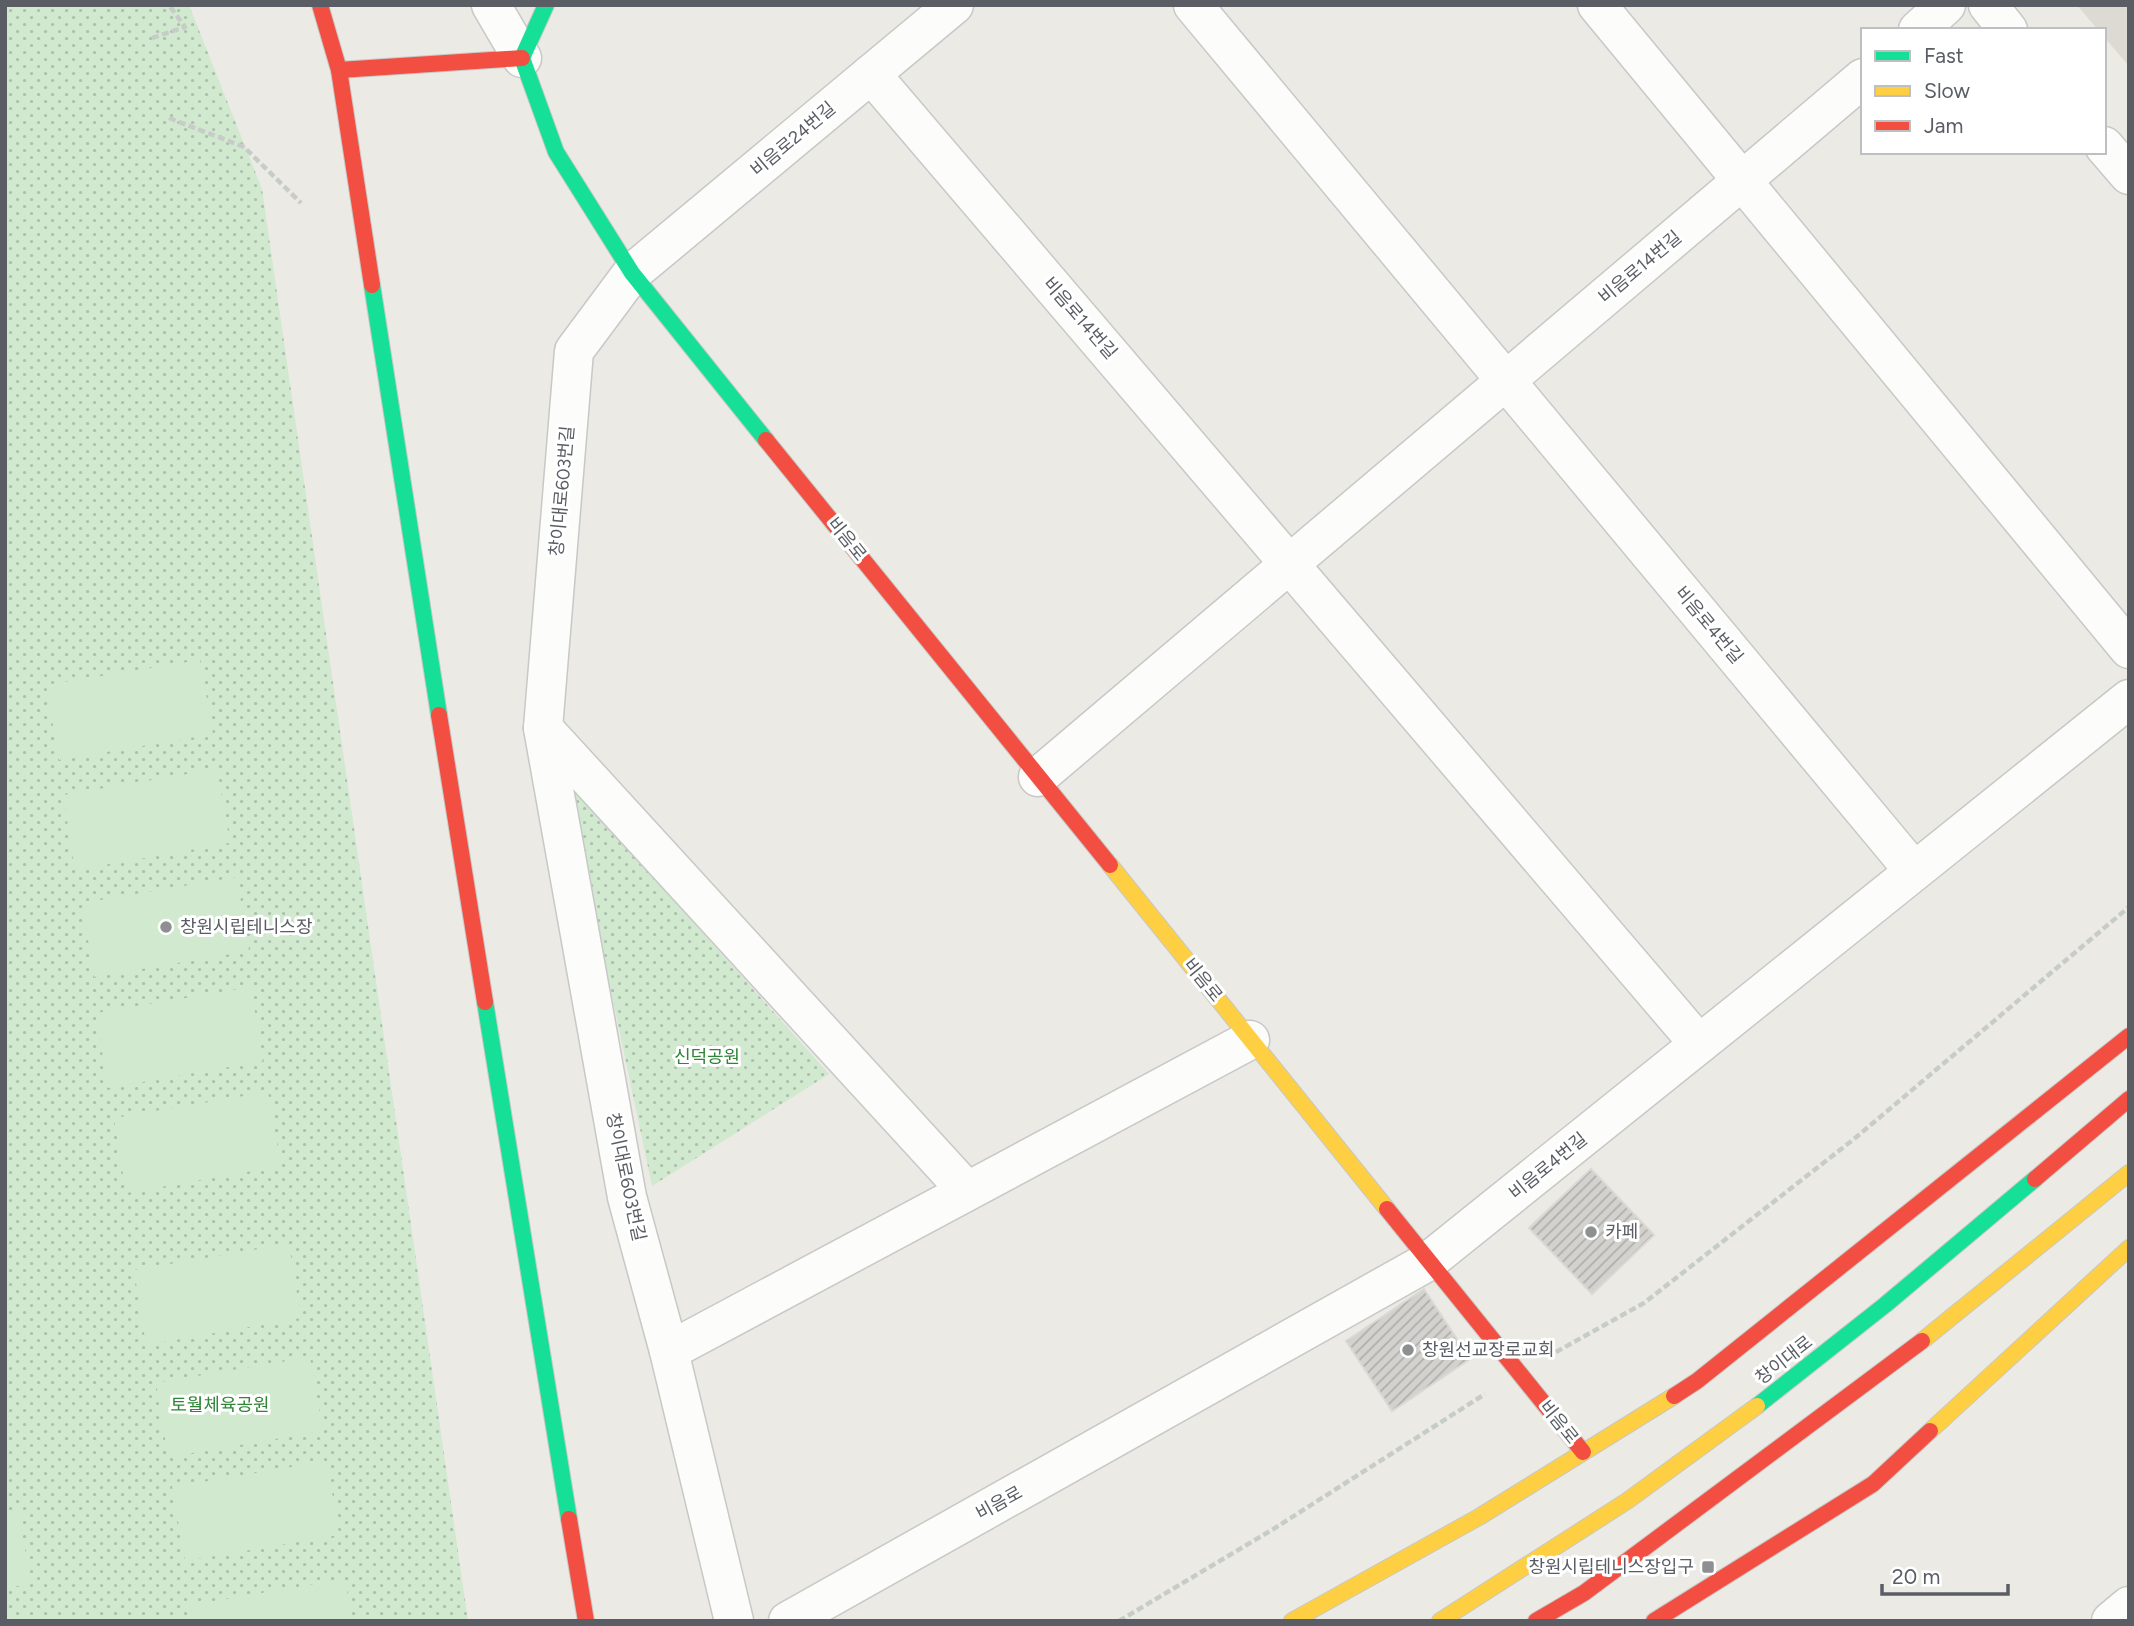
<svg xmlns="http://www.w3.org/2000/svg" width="2134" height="1626" viewBox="0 0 2134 1626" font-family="Figtree,'Noto Sans KR',sans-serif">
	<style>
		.education { fill: #dcdad2 }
		.park { fill: url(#park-dots) }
		.pitch { fill: #d1e9cf }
		.building { fill: url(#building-hatch); stroke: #dad9d4; stroke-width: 2 }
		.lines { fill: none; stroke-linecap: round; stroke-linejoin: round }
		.street-casing { stroke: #c7c8c7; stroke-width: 41 }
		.fast-casing { stroke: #c7c8c6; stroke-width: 18 }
		.slow-casing { stroke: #c7c8c6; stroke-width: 18 }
		.jam-casing { stroke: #c7c8c6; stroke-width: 18 }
		.path { stroke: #c7ccc9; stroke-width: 4.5; stroke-dasharray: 7 3.5; stroke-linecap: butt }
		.street { stroke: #fcfcfb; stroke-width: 38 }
		.fast { stroke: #16e098; stroke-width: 16 }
		.slow { stroke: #ffcf43; stroke-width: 16 }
		.jam { stroke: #f24e42; stroke-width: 16 }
		.poi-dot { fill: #8d8f91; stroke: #fff; stroke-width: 2.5 }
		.labels { text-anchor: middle; stroke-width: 6; stroke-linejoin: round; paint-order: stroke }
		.street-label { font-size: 18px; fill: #5a5e64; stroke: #fff }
		.poi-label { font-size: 18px; fill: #5a5e64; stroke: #fff; text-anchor: start }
		.park-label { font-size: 18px; fill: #2e8636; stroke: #fff }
	</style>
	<defs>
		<pattern id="park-dots" width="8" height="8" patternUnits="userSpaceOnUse" patternTransform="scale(1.75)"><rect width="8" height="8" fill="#d1e9cf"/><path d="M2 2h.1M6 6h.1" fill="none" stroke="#adc0ac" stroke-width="1.8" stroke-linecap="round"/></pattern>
		<pattern id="building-hatch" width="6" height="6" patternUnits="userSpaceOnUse" patternTransform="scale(1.75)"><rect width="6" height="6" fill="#d3d2ce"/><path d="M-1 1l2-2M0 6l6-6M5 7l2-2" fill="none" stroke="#aeaeab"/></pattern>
	</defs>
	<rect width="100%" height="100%" fill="#ebeae4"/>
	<polygon class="education" points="2077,5 2129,5 2129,66 2104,37 2104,30 2098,30"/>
	<g class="park">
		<polygon points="5,5 189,5 262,189 468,1621 5,1621"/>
		<polygon points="567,781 829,1074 652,1186"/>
	</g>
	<g class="pitch">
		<polygon points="200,660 213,734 59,760 46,685"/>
		<polygon points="217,769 230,843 75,870 63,795"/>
		<polygon points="237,877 249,951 94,977 82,903"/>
		<polygon points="251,987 263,1061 108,1088 96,1013"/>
		<polygon points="268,1092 281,1166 126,1193 114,1118"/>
		<polygon points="289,1244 301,1318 146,1345 134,1270"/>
		<polygon points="310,1357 323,1431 168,1457 156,1383"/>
		<polygon points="327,1461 339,1535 185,1561 172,1487"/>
		<polygon points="18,1509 31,1584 5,1588 5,1512"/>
		<polygon points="345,1579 352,1621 193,1621 190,1605"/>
	</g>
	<g class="building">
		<polygon points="1591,1169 1654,1235 1592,1294 1529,1228"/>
		<polygon points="1424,1289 1470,1359 1392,1411 1346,1341"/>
	</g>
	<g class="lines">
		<g class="street-casing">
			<g id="street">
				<polyline points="491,5 522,58"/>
				<polyline points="1193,5 1914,871"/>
				<polyline points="1597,5 2129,649"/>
				<polyline points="1988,5 2008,30"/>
				<polyline points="1918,30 1946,5"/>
				<polyline points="871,74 1699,1044"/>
				<polyline points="2104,146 2129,175"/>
				<polyline points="543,728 967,1191"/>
				<polyline points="1038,777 1863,78"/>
				<polyline points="669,1351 1250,1040"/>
				<polyline points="734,1621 669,1351 627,1197 543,728 574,351 632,273 954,5"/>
				<polyline points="788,1621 1429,1261 2129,699"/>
				<polyline points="2111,1621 2129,1606"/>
			</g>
		</g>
		<g class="fast-casing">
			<g id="fast">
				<polyline points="546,5 522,58 556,152 632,273 766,440"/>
				<polyline points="372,285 439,715"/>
				<polyline points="485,1002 569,1519"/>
				<polyline points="1757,1406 1885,1305 2035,1179"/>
			</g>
		</g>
		<g class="slow-casing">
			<g id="slow">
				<polyline points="1110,865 1387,1209"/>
				<polyline points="1922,1341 2129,1173"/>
				<polyline points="1930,1431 2129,1248"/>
				<polyline points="1292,1621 1479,1517 1674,1396"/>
				<polyline points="1440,1621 1627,1501 1757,1406"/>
			</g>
		</g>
		<g class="jam-casing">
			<g id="jam">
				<polyline points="320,5 339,70 372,285"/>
				<polyline points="339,70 522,58"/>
				<polyline points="766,440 1110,865"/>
				<polyline points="439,715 485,1002"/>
				<polyline points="2035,1179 2129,1099"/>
				<polyline points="1387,1209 1583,1452"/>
				<polyline points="1674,1396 1697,1381 2129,1036"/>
				<polyline points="569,1519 586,1621"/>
				<polyline points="1536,1621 1584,1593 1922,1341"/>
				<polyline points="1654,1621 1873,1484 1930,1431"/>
			</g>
		</g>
		<g class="path">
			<polyline points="152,38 185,27 169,5"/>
			<polyline points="169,118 244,147 301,203"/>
			<polyline points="1556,1352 1644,1303 1854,1139 2129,907"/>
			<polyline points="1119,1621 1275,1528 1485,1394"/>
		</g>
		<use href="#street" class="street"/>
		<use href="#fast" class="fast"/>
		<use href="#slow" class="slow"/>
		<use href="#jam" class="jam"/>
	</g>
	<g class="poi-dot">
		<circle cx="166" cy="927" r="7"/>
		<circle cx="1591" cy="1232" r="7"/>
		<circle cx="1408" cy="1350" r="7"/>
		<rect x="1701" y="1560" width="14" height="14" rx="3.5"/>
	</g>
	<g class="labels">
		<g class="street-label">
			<text transform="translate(793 139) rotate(-40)" y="6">비음로24번길</text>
			<text transform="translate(1640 267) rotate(-40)" y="6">비음로14번길</text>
			<text transform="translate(1080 318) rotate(49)" y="6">비음로14번길</text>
			<text transform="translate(562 491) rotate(-85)" y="6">창이대로603번길</text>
			<text transform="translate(847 539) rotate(51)" y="6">비음로</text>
			<text transform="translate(1709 625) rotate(50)" y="6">비음로4번길</text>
			<text transform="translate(1203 980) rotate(51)" y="6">비음로</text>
			<text transform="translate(1548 1166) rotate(-39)" y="6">비음로4번길</text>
			<text transform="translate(626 1177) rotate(78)" y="6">창이대로603번길</text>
			<text transform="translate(1784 1360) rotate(-38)" y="6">창이대로</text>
			<text transform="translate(1559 1422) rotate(51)" y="6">비음로</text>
			<text transform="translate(999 1503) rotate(-29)" y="6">비음로</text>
		</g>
		<g class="poi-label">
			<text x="180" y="933">창원시립테니스장</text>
			<text x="1605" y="1238">카페</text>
			<text x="1422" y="1356">창원선교장로교회</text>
			<text x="1694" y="1573" text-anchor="end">창원시립테니스장입구</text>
		</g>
		<g class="park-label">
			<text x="707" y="1063">신덕공원</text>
			<text x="220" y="1411">토월체육공원</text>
		</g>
	</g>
	<rect width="2134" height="1626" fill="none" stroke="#5a5e64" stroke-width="14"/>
	<rect x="1861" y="28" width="245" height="126" fill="#ffffff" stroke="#bdbfc1" stroke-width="2"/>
	<rect x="1875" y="51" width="35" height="10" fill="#16e098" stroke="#bdbfc1" stroke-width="2"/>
	<text x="1924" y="63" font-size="21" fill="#5a5e64">Fast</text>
	<rect x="1875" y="86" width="35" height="10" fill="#ffcf43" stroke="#bdbfc1" stroke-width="2"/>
	<text x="1924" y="98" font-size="21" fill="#5a5e64">Slow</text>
	<rect x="1875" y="121" width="35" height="10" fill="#f24e42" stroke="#bdbfc1" stroke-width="2"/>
	<text x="1924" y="133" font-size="21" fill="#5a5e64">Jam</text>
	<path d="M1882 1584v10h126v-10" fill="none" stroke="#5a5e64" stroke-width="3.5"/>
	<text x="1892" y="1584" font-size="21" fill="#5a5e64" stroke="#ffffff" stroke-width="5" paint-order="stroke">20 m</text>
</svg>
